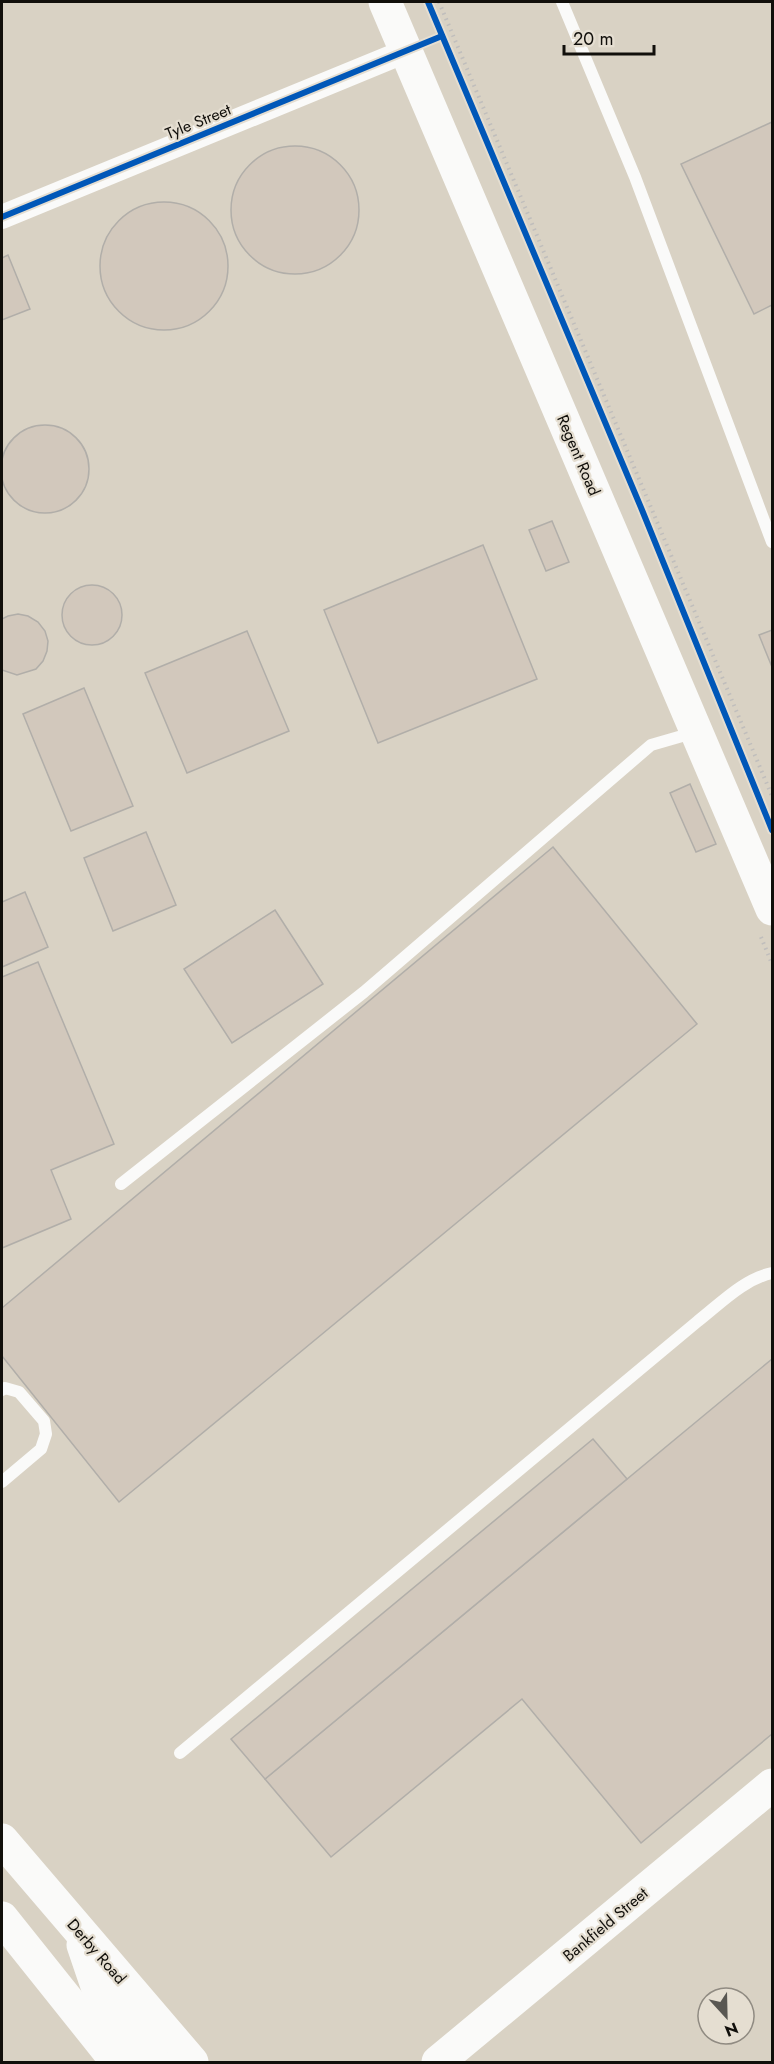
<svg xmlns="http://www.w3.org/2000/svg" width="774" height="2064" viewBox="0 0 774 2064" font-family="Jost,sans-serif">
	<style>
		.built { fill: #d9d2c4; fill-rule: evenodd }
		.building { fill: #d2c8bc; stroke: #b1aea9; stroke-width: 1.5 }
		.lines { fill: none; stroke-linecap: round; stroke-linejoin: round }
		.path { stroke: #c0bebc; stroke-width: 4; stroke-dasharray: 1.5 4.5; stroke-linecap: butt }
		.service { stroke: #fafaf9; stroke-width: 12 }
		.minor { stroke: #fafaf9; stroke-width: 24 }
		.primary { stroke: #fafaf9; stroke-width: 33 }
		.trunk { stroke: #fafaf9; stroke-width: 33 }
		.cycleway-casing { stroke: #e5ded1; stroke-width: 10 }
		.cycleway { stroke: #0057b8; stroke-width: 6 }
		.labels { text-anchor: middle; stroke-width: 4.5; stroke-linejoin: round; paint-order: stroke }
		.street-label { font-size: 16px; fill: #110f0b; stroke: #e5ded1 }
	</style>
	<rect width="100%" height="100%" fill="#e0ddd6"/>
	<path class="built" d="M2,2H772V2062H2ZM708,1998H744V2034H708Z"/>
	<g class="building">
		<polygon points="772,122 772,305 754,314 681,164"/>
		<circle cx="295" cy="210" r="64"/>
		<circle cx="164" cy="266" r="64"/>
		<polygon points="8,255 30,309 2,320 2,258"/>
		<circle cx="45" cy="469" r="44"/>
		<polygon points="552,521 569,562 546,571 529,530"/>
		<polygon points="483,545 537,679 378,743 324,610"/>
		<circle cx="92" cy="615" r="30"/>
		<polygon points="18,614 28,616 38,622 45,631 48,641 47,651 43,661 36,669 17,675 2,670 2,619 8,616"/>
		<polygon points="772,630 772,667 759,635"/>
		<polygon points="247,631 289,731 187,773 145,673"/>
		<polygon points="84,688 133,806 71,831 23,714"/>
		<polygon points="690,784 716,844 696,852 670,793"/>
		<polygon points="146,832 176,905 113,931 84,858"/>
		<polygon points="553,847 697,1024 119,1502 2,1356 2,1308"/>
		<polygon points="25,892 48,947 2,967 2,902"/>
		<polygon points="275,910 323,984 232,1043 184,969"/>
		<polygon points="38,962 114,1144 51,1170 71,1219 2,1248 2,977"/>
		<polygon points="772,1359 772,1734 641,1843 522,1699 331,1857 265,1779"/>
		<polygon points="593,1439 627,1479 265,1779 231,1739"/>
	</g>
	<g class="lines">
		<g class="path">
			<polyline points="439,2 772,796"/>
			<polyline points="761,937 772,964"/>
		</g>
		<g class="service">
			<polyline points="562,2 635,177 772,542"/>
			<polyline points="121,1184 364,992 651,745 696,732"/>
			<polyline points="2,1390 5,1388 19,1392 44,1421 46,1434 41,1449 2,1482"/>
			<path d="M180,1753L698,1321C721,1303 744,1279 772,1273"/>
		</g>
		<polyline class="minor" points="2,217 406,51"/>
		<g class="primary">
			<polyline points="385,2 772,909"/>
			<polyline points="438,2062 772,1785"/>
		</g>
		<g class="trunk">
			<polyline points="2,1840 192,2062"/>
			<polyline points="2,1918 117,2062"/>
			<polyline points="83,1945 100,1995 154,2062"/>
		</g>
		<g class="cycleway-casing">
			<g id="cycleway">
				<polyline points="428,2 642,510 772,830"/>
				<polyline points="2,217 442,36"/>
			</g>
		</g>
		<use href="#cycleway" class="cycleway"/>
	</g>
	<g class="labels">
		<g class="street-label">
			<text transform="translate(198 121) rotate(-22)" y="6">Tyle Street</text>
			<text transform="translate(579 455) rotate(67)" y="6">Regent Road</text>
			<text transform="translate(605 1924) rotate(-40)" y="6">Bankfield Street</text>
			<text transform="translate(97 1951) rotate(49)" y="6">Derby Road</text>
		</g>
	</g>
	<rect width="774" height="2064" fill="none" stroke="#110f0b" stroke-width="6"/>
	<g transform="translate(726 2016) rotate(158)"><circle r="28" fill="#e5ded1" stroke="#908b82" stroke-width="1.5"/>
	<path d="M0-4.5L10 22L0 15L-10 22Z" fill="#595752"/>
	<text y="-9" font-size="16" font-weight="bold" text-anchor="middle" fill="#110f0b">N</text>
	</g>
	<path d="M564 45v9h90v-9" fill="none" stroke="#110f0b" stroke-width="3"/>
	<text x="573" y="45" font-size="18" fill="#110f0b" stroke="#e5ded1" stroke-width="4.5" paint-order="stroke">20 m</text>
</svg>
